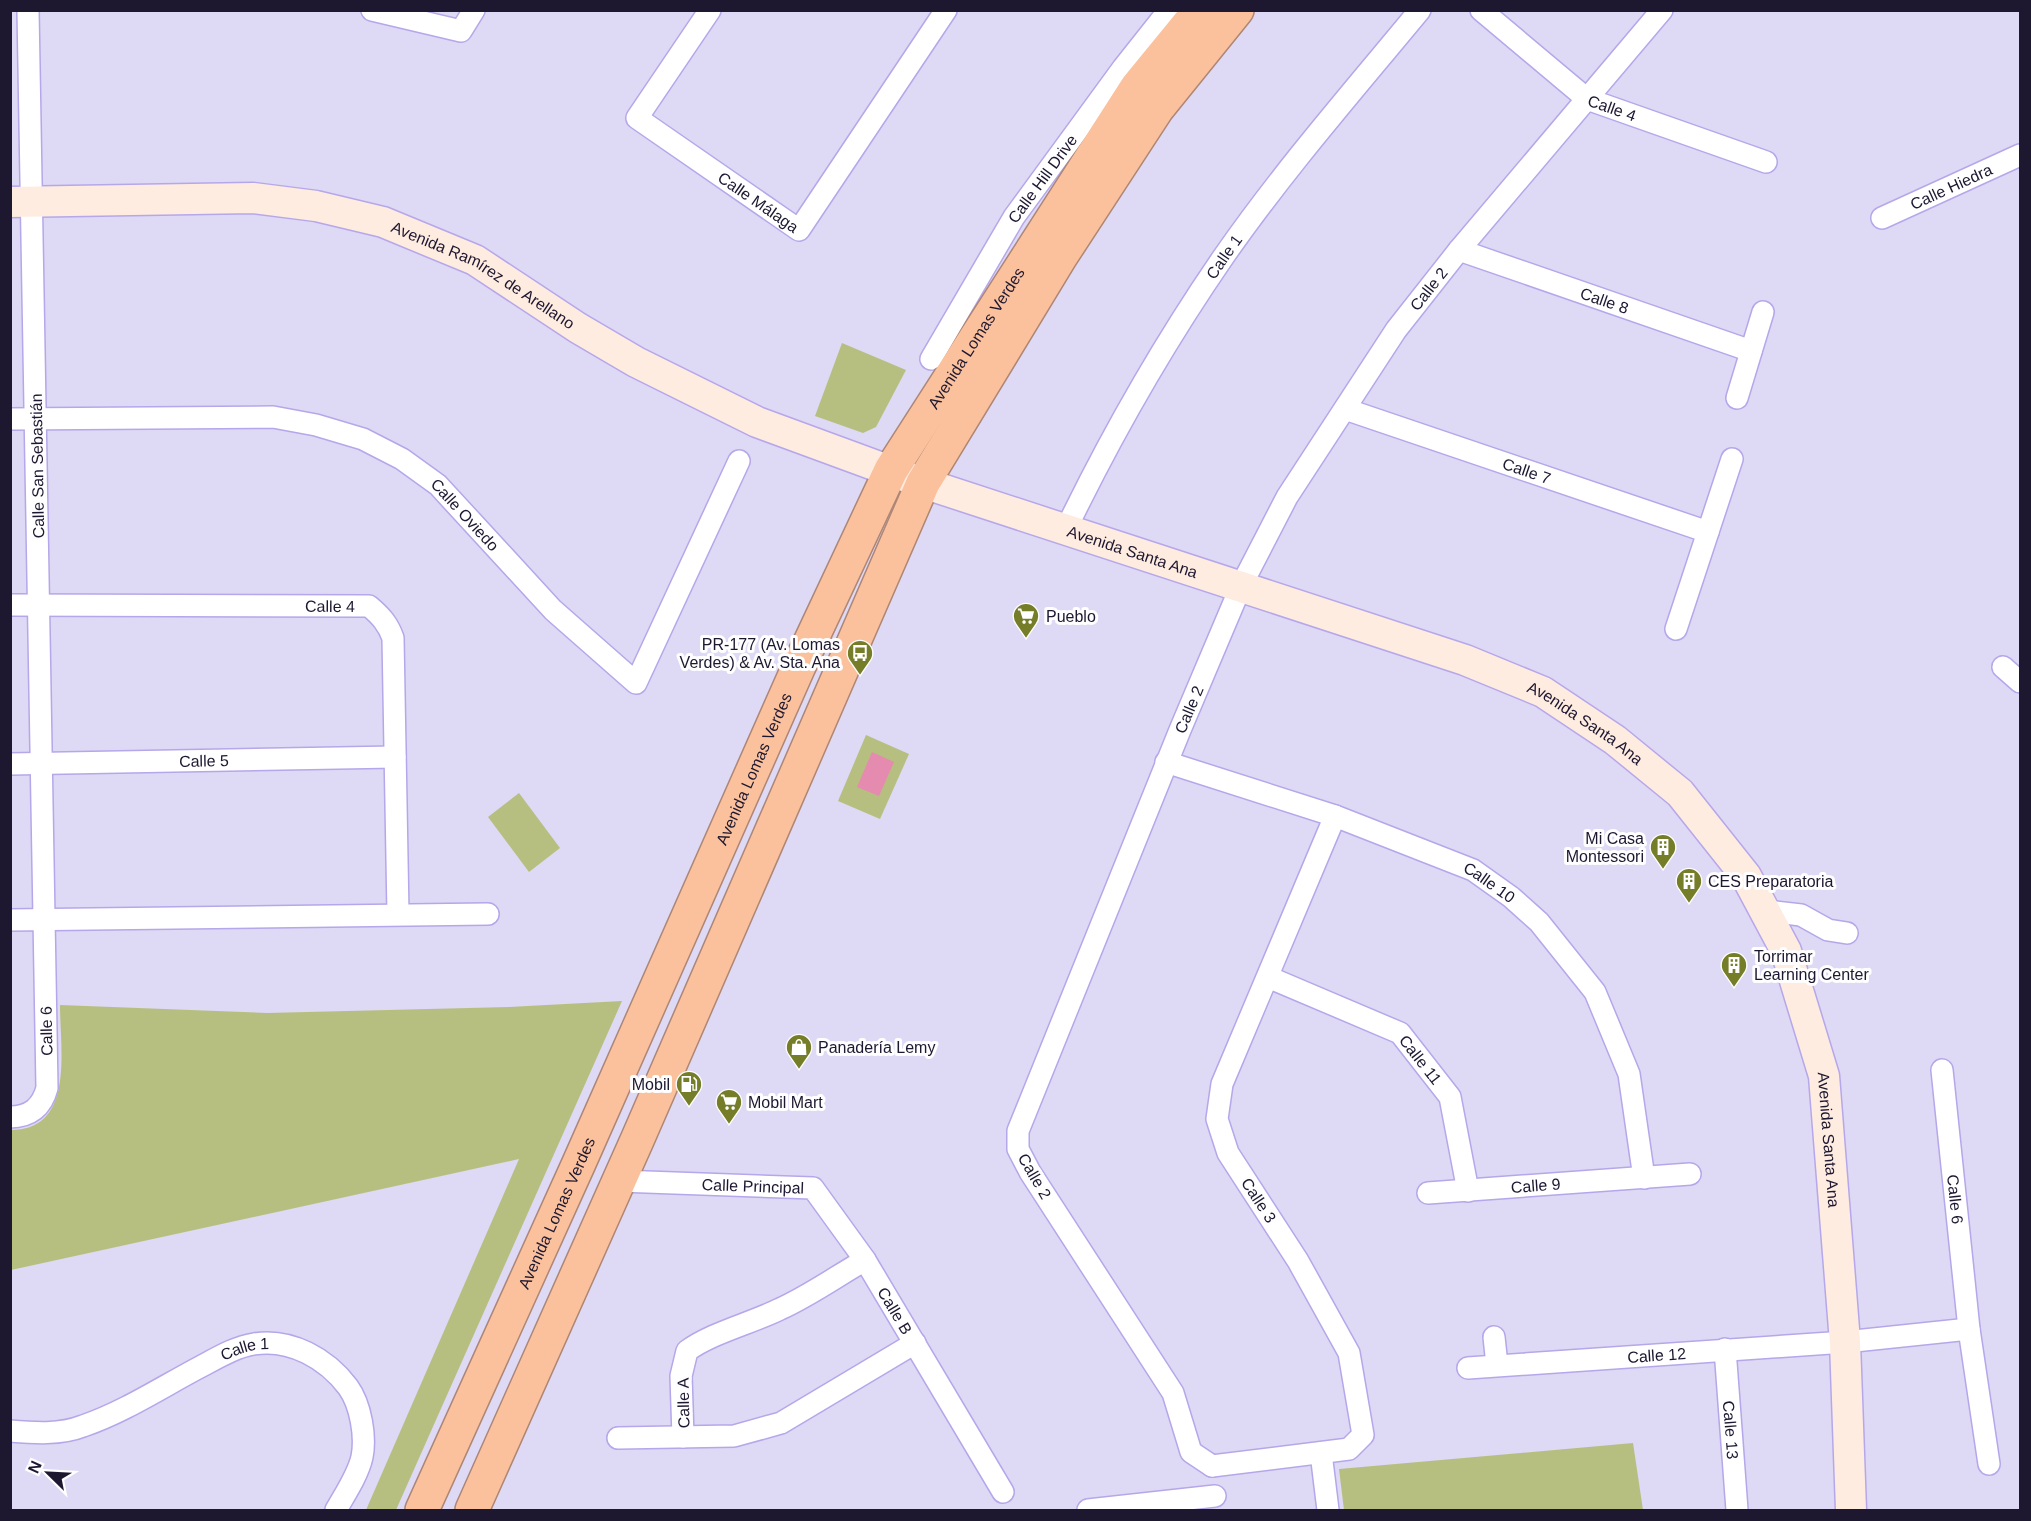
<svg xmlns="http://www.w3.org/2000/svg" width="2031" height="1521" viewBox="0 0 2031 1521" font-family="Arial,sans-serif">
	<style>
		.green { fill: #b7bf80 }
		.water { fill: #e48baf }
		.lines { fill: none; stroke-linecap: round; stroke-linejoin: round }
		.street-casing { stroke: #b6a7ea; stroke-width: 24 }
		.secondary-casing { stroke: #b6a7ea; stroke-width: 33 }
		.highway-casing { stroke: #ad8676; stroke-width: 36 }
		.street { stroke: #fff; stroke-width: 21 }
		.secondary { stroke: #feece1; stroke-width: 30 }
		.highway { stroke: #fbc19c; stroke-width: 33 }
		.labels { text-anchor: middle; stroke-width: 6; stroke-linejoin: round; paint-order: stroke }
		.street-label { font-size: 16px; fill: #1d1730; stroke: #fefefe }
		.poi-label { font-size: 16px; fill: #1d1730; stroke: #fefefe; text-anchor: start }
	</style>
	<rect width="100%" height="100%" fill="#ded9f5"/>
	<g class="green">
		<polygon points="842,343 906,370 876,427 863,433 815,416"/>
		<polygon points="866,735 909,754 880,819 838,801"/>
		<polygon points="519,793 560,848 529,872 488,817"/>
		<path d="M622,1001L396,1510H366L519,1159L11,1270V1130C75,1130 60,1050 60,1005L267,1013L509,1007Z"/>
		<polygon points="1633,1443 1643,1510 1344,1510 1339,1469"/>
	</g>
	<polygon class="water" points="872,752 894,762 879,796 857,787"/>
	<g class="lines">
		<g class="street-casing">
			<g id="street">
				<polyline points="372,10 461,31 474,10"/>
				<path id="s1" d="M710,10L637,118L799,230L946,10"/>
				<path id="s2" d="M1481,10L1587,99L1766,162"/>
				<path id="s3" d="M1882,218L2020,155"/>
				<path id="s4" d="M1459,250L1751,351"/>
				<path id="s5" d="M931,359L1014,217L1123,68L1169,10"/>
				<polyline points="1737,398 1763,312"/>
				<path id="s6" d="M1345,409L1708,532"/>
				<path id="s7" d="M10,419L273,417L316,425L363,439L402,459L438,485L553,610L636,683L739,461"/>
				<path id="s8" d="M1066,529C1112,434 1164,343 1224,256C1284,170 1353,91 1420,10"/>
				<path id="s9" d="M10,605L369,606C381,616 388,624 393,638L398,914"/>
				<polyline points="1676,629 1732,459"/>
				<polyline points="2003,667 2020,682"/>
				<path id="s10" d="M1166,762L1335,816L1473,870L1511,897L1539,922L1595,992L1629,1074L1644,1178"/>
				<path id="s11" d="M10,764L395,757"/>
				<polyline points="1767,911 1801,915 1828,930 1847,933"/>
				<polyline points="10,920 488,914"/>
				<path id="s12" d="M1268,977L1400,1033L1450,1097L1468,1191"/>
				<path id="s13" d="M1942,1070L1969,1329L1989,1464"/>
				<path d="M10,1117C30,1117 42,1107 47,1088L28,10"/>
				<path id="s14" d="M619,1181L813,1188L865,1260L1003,1492"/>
				<path id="s15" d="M1428,1193L1690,1174"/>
				<polyline points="1494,1337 1497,1365"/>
				<path id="s16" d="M1725,1349L1737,1510"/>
				<path id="s17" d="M1468,1368L1845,1342L1969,1329"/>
				<path id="s18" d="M10,1431C34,1433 60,1435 83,1426C124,1412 162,1387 200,1367C217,1358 235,1347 254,1344C291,1338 327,1359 348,1387C361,1405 366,1437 362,1457C358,1475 345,1494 336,1510"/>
				<path d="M683,1437L681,1376L687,1351C711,1333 752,1323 780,1309C809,1296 837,1276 865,1260"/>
				<polyline points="618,1438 734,1436 781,1423 915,1343"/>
				<polyline points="1321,1453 1328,1510"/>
				<path id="s19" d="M1212,1466L1191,1452L1173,1393L1030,1172L1018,1149V1131L1180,730L1241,586L1287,497L1396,330L1459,250L1662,10"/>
				<polyline points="1212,1466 1349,1449 1363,1435 1349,1353 1298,1261 1228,1153 1217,1119 1222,1084 1335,816"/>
				<polyline points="1088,1510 1215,1496"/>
			</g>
		</g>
		<g class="secondary-casing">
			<g id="secondary">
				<path id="s20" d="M10,202L253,198L316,206L383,222L475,260L578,328L636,362L757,422L923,483L1465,660L1543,692L1615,740L1680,793L1746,876L1786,951L1824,1076L1845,1342L1851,1510"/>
			</g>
		</g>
		<g class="highway-casing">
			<g id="highway">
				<path id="s21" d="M422,1510L579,1163L799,666L891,470L1137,87L1200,10"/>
				<polyline points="472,1510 638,1138 923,483 1061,256 1157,109 1237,10"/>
			</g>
		</g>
		<use href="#street" class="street"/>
		<use href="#secondary" class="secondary"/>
		<use href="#highway" class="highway"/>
	</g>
	<defs>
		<g id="supermarket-pin" transform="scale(1.35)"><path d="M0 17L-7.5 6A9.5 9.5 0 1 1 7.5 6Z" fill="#757d28" stroke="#fefefe"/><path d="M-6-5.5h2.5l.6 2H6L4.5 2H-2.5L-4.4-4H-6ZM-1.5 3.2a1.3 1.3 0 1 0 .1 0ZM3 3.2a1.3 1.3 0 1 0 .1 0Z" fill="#fff"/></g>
		<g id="bus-pin" transform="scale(1.35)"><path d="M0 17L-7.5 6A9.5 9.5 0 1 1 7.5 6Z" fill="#757d28" stroke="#fefefe"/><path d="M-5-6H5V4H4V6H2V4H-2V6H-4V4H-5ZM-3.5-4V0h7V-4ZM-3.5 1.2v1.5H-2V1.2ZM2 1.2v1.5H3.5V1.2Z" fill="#fff"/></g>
		<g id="building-pin" transform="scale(1.35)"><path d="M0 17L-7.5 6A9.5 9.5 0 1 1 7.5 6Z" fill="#757d28" stroke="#fefefe"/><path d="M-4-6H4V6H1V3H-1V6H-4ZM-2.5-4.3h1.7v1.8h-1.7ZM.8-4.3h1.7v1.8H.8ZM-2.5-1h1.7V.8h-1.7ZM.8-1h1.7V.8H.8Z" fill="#fff"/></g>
		<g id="shop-pin" transform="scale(1.35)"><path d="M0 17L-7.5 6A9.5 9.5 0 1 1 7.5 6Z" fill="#757d28" stroke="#fefefe"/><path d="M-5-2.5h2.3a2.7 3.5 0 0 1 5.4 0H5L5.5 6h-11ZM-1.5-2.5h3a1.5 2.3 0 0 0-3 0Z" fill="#fff"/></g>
		<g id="fuel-pin" transform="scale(1.35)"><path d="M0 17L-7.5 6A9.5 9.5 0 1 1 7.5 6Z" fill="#757d28" stroke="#fefefe"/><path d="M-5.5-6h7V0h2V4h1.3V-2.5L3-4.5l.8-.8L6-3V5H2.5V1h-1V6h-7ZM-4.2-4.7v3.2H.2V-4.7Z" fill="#fff"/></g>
	</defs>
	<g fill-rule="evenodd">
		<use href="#supermarket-pin" x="1026" y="616"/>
		<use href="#bus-pin" x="860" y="653"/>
		<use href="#building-pin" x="1663" y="847"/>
		<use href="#building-pin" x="1689" y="881"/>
		<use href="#building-pin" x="1734" y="965"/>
		<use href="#shop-pin" x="799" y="1047"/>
		<use href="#fuel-pin" x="689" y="1084"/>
		<use href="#supermarket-pin" x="729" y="1102"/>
	</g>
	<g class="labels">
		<g class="street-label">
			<text dy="6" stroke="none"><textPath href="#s2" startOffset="165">Calle 4</textPath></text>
			<text dy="6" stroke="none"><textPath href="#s5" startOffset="212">Calle Hill Drive</textPath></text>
			<text dy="6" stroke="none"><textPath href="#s3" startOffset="76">Calle Hiedra</textPath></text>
			<text dy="6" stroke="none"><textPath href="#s1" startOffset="278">Calle Málaga</textPath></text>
			<text dy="6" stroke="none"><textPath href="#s8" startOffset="315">Calle 1</textPath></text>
			<text dy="6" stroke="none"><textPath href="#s20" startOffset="489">Avenida Ramírez de Arellano</textPath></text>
			<text dy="6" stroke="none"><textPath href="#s19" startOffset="1335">Calle 2</textPath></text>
			<text dy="6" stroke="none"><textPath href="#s4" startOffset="154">Calle 8</textPath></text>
			<text dy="6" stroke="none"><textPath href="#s21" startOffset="1298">Avenida Lomas Verdes</textPath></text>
			<text transform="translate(37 466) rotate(-91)" y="6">Calle San Sebastián</text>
			<text dy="6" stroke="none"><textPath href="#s6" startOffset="192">Calle 7</textPath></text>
			<text dy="6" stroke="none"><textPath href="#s7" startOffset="484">Calle Oviedo</textPath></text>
			<text dy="6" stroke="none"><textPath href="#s20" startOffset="1198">Avenida Santa Ana</textPath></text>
			<text dy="6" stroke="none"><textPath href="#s9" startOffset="320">Calle 4</textPath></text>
			<text dy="6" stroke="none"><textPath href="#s19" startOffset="849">Calle 2</textPath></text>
			<text dy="6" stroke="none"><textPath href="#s20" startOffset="1684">Avenida Santa Ana</textPath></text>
			<text dy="6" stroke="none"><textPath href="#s11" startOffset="194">Calle 5</textPath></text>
			<text dy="6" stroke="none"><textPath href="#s21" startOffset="812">Avenida Lomas Verdes</textPath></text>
			<text dy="6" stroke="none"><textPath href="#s10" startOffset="346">Calle 10</textPath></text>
			<text transform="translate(46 1031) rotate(-91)" y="6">Calle 6</text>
			<text dy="6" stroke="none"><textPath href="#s12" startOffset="177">Calle 11</textPath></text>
			<text dy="6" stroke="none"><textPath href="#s20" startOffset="2188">Avenida Santa Ana</textPath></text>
			<text transform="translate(1035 1176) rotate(60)" y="6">Calle 2</text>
			<text dy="6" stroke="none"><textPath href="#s14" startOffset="134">Calle Principal</textPath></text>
			<text dy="6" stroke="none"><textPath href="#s15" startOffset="108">Calle 9</textPath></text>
			<text transform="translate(1259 1200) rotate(57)" y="6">Calle 3</text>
			<text dy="6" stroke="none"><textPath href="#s13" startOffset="130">Calle 6</textPath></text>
			<text dy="6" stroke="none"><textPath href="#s21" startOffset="326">Avenida Lomas Verdes</textPath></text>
			<text dy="6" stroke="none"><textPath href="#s14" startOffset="342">Calle B</textPath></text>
			<text dy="6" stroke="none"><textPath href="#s18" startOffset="254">Calle 1</textPath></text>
			<text dy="6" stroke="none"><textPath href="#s17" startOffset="189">Calle 12</textPath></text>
			<text transform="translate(683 1403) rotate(-91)" y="6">Calle A</text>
			<text dy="6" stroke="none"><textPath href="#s16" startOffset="81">Calle 13</textPath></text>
		</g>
		<g class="poi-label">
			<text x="1046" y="622">Pueblo</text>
			<text x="840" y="650" text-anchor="end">PR-177 (Av. Lomas<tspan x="840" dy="18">Verdes) &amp; Av. Sta. Ana</tspan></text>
			<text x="1644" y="844" text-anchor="end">Mi Casa<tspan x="1644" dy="18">Montessori</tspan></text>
			<text x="1708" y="887">CES Preparatoria</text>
			<text x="1754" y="962">Torrimar<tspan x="1754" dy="18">Learning Center</tspan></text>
			<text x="818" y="1053">Panadería Lemy</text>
			<text x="670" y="1090" text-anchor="end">Mobil</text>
			<text x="748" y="1108">Mobil Mart</text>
		</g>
	</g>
	<rect width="2031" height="1521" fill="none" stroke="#1d1730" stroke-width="24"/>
	<g transform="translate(48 1473) rotate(294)" stroke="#fefefe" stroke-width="4.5" paint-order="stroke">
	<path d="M0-4.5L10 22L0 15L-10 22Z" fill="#1d1730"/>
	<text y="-9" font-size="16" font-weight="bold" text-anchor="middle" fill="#1d1730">N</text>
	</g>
</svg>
